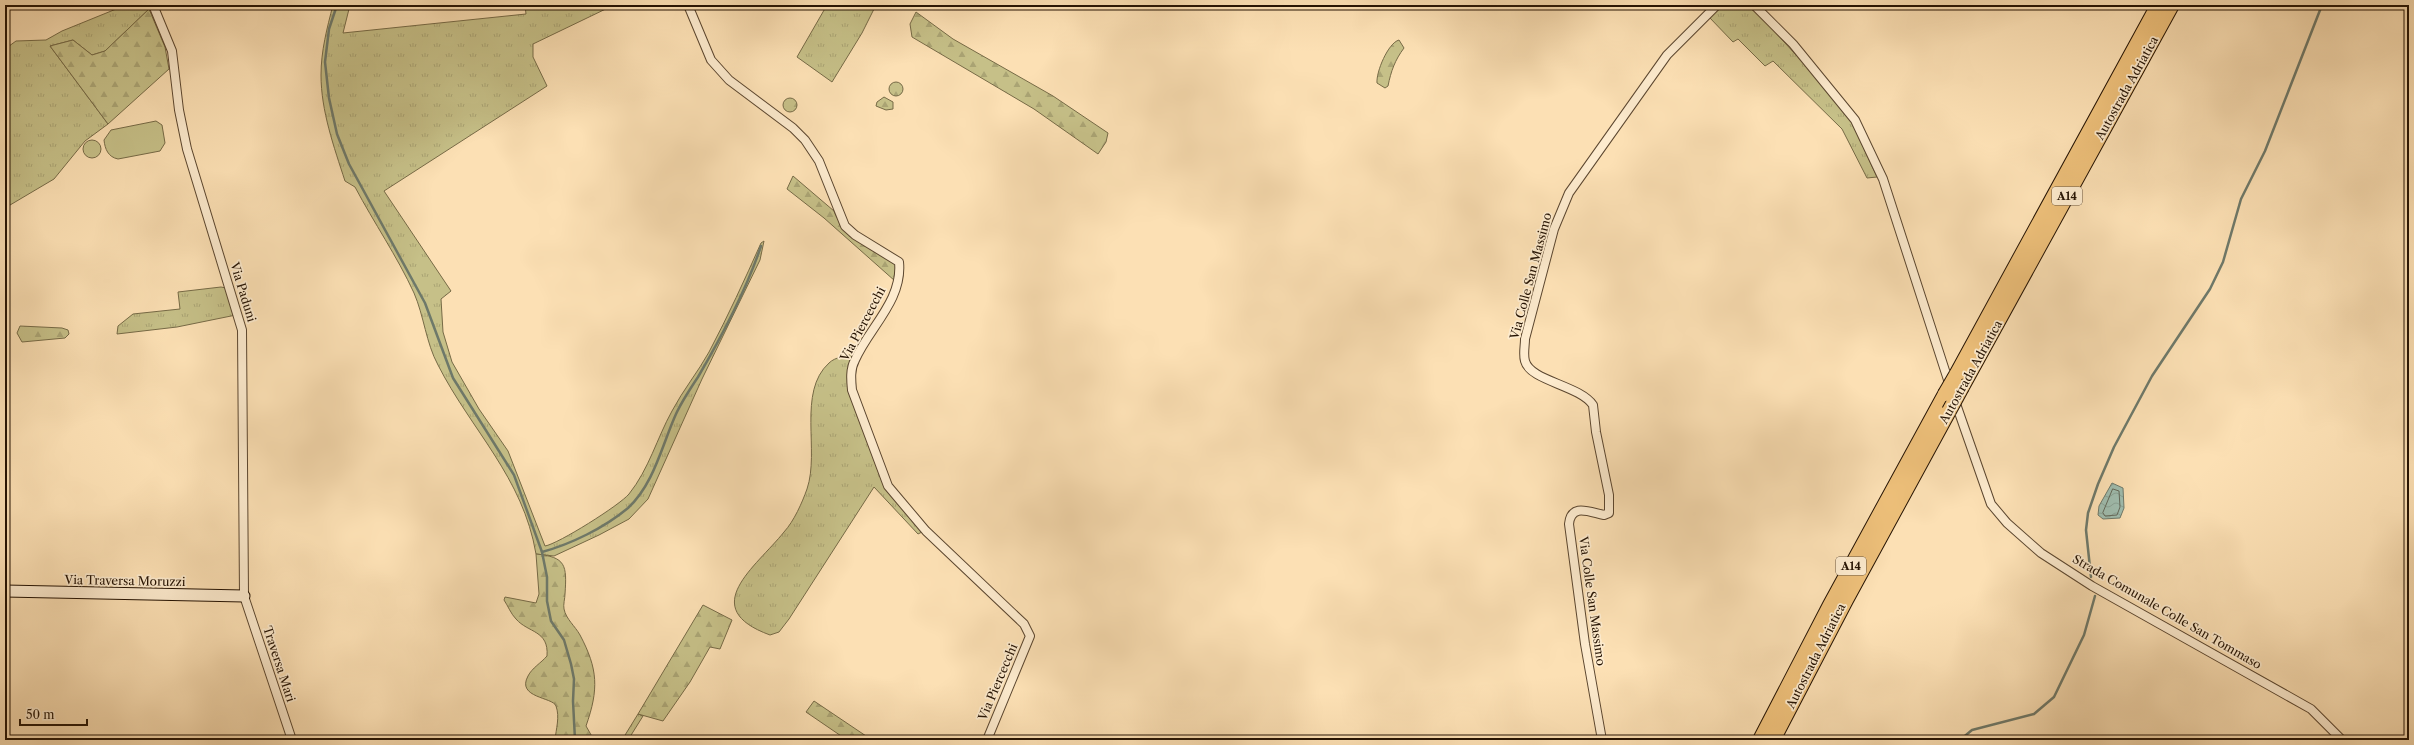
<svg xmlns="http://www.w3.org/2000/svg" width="2414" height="745" viewBox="0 0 2414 745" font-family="'Libre Caslon Text',serif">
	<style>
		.grass { fill: url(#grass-tufts); stroke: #766a46 }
		.forest { fill: url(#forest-firs); stroke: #766a46 }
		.garden { fill: #c6c088; stroke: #766a46 }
		.water { fill: url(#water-waves); stroke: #6e796a }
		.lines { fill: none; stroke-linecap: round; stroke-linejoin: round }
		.shore { stroke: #626859; stroke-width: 1 }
		.stream { stroke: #6e796a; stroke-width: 2.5 }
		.street-casing { stroke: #5b462f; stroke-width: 10 }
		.secondary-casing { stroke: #251303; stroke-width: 13 }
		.highway-casing { stroke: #251303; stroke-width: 16 }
		.street { stroke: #fdebce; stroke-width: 8 }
		.secondary { stroke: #fdebce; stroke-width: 11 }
		.highway { stroke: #eec07a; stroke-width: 14 }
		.highway-bridge-casing { stroke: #251303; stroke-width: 16; stroke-linecap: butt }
		.highway-bridge { stroke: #eec07a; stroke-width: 14 }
		.labels { text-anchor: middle; stroke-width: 3.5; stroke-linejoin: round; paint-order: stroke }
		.shield { fill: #fdebce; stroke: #665440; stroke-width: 1 }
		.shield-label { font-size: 11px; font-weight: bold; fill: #251303 }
		.street-label { font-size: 12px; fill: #251303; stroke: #fdebce }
	</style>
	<defs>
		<pattern id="grass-tufts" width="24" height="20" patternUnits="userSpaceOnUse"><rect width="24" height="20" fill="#c6c088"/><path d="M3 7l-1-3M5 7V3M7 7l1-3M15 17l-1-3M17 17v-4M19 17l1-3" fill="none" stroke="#aaa474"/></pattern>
		<pattern id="forest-firs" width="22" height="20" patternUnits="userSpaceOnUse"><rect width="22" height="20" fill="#c6c088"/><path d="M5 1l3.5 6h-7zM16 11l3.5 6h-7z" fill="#aaa474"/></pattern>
		<pattern id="water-waves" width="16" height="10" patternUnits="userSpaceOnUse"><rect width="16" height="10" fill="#9fbdaf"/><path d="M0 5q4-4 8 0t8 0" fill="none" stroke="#89a295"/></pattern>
	</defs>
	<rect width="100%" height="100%" fill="#fce0b4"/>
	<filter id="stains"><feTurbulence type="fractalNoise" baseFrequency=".005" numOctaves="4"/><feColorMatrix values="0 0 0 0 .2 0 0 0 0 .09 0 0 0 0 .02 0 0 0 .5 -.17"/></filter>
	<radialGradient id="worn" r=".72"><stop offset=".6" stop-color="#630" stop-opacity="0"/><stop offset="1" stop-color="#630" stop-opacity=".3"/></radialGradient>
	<g class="grass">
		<polygon points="126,5 147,5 149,9 105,51 92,55 73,40 50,46 108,124 85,141 54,179 5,208 5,49 16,41 46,40 62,31"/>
		<path d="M333,5H350L343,33L526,14L525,5H614L533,44V57L547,86L384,191L451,291L441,299L443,332L452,362L479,409L508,451L545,546C558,544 620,505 629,494C649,469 657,438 672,411C683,390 698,372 709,352C728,316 745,279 761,243L764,241L760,260L702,379L648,499L629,519L599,535L554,556L536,554C523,477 471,430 438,365C426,343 424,316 414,293C397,256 374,223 355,187L345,181C334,147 321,111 321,75C321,51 327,28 333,5Z"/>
		<polygon points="827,5 876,5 862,33 832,82 797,57"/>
		<polygon points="1720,5 1750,5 1820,81 1850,118 1877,177 1867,178 1842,129 1773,61 1765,66 1738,39 1733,42 1709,17"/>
		<polygon points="221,287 226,288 236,315 177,327 117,334 118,326 133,314 180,309 178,292"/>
		<path d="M854,354L848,372L886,486L924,531L918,534L874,487L789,619L779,632L770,635C696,608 756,567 784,532C794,521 802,503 807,489C820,451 797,392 829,363C835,357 846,356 854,354Z"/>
		<polygon points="638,714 643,716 628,740 622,740"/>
	</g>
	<g class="forest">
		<polygon points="149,9 165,47 169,69 108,124 50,46 73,40 92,55 105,51"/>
		<polygon points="916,12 953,39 1053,96 1108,133 1106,142 1098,154 1034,109 912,37 910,24"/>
		<path d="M1399,40L1404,48C1395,60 1391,71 1388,86L1385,88L1377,83C1376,72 1388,43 1399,40Z"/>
		<circle cx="896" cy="89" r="7"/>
		<polygon points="884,97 893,102 893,109 886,110 876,106 877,102"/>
		<circle cx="790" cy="105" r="7"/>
		<path d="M793,176L834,211C842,236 876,249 897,263L895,281L824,218L787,189Z"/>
		<polygon points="20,326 62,328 68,330 69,334 65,338 22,342 17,333"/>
		<path d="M536,554C566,557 567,565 565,594C565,598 563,605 564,609C566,619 575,626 580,635C598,669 599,689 586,726L594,740H555C556,729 560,717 556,706C553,697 516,698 528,676C532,668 541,663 547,656C549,630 528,633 516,619C511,614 508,606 504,600L505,597L536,603L539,594Z"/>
		<polygon points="703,605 732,620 720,649 710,647 690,682 663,721 638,714"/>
		<polygon points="814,701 872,740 847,740 806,712"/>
	</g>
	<g class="garden">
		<path d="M156,121L162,125L165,143L160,151L118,159C108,157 105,149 104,140L111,130Z"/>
		<circle cx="92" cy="149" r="9"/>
	</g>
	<polygon class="water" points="2112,483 2123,488 2124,508 2120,518 2103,519 2098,515 2099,506"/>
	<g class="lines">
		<polygon class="shore" points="2113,489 2119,491 2120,507 2117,515 2105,516 2103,513"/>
		<g class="stream">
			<polyline points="337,5 329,29 325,62 329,98 337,134 349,164 425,303 453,378 514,475 542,552 547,577 547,601 551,621 564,640 571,664 574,679 573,701 575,740"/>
			<path d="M542,552C571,544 604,528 628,508C654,484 662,445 676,414C682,401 690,389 698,377C722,336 746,291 761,246"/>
			<polyline points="2091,577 2086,530 2088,513 2098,484 2114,447 2152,376 2210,289 2223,262 2241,199 2265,151 2322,5"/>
			<polyline points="1960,740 1972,730 2034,714 2054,697 2084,635 2095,596"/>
		</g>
		<g class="street-casing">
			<g id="street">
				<polyline points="153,5 172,51 179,110 187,149 242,330 244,596 292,740"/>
				<path d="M688,5L711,60L729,80L793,128L805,140L819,161L845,226L855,235L899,262C903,300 869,328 855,360C850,369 851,380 852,390L888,486L926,531L1024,624L1030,636L987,740"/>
				<polyline points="1754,5 1793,44 1855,120 1883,179 1950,386"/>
				<polyline points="1955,401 1991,504 2007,523 2041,553 2092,586 2311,709 2342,740"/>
				<path d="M1602,740L1585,644L1569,524C1571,503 1589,512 1604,515L1609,513V495L1596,432L1593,405C1579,385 1530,381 1525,361C1523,354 1525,346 1525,339L1554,229L1569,193L1667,55L1717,5"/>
			</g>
		</g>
		<g class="secondary-casing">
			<polyline id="secondary" points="5,591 244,596"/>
		</g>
		<g class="highway-casing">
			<g id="highway">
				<polyline points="1956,375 2158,5"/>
				<polyline points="1962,387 2172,5"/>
				<polyline points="1760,740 1830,605 1945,394"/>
				<polyline points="1773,740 1846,600 1949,411"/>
			</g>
		</g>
		<use href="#street" class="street"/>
		<use href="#secondary" class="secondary"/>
		<use href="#highway" class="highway"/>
		<g class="highway-bridge-casing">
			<g id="highway-bridge">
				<polyline points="1945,394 1956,375"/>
				<polyline points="1949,411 1962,387"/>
			</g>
		</g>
		<use href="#highway-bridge" class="highway-bridge"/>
	</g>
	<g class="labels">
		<g class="shield">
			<rect x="2052" y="187" width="30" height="18" rx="3"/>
			<rect x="1836" y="557" width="30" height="18" rx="3"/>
		</g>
		<g class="shield-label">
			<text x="2067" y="200">A14</text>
			<text x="1851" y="570">A14</text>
		</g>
		<g class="street-label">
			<text transform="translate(2127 88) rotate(-61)" y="4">Autostrada Adriatica</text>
			<text transform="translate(1531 276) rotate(-75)" y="4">Via Colle San Massimo</text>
			<text transform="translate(243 292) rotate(73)" y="4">Via Paduni</text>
			<text transform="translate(863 324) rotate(-62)" y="4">Via Piercecchi</text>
			<text transform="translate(1971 372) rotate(-61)" y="4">Autostrada Adriatica</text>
			<text transform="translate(125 581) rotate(1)" y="4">Via Traversa Moruzzi</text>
			<text transform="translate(1592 601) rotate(82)" y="4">Via Colle San Massimo</text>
			<text transform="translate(2167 612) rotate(30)" y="4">Strada Comunale Colle San Tommaso</text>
			<text transform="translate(1816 656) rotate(-63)" y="4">Autostrada Adriatica</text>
			<text transform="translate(279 664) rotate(72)" y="4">Traversa Mari</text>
			<text transform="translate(998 682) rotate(-67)" y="4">Via Piercecchi</text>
		</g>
	</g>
	<rect width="2414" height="745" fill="none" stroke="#fce0b4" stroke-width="20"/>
	<rect x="6" y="6" width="2402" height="733" fill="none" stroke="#251303" stroke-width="2"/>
	<rect x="10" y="10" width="2394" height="725" fill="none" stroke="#251303"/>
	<path d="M20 719v6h67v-6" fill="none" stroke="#251303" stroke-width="2"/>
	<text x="26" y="719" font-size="12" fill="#251303" stroke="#fdebce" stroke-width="3" paint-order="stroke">50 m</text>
	<rect width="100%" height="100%" filter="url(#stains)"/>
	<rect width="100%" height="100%" fill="url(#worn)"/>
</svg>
